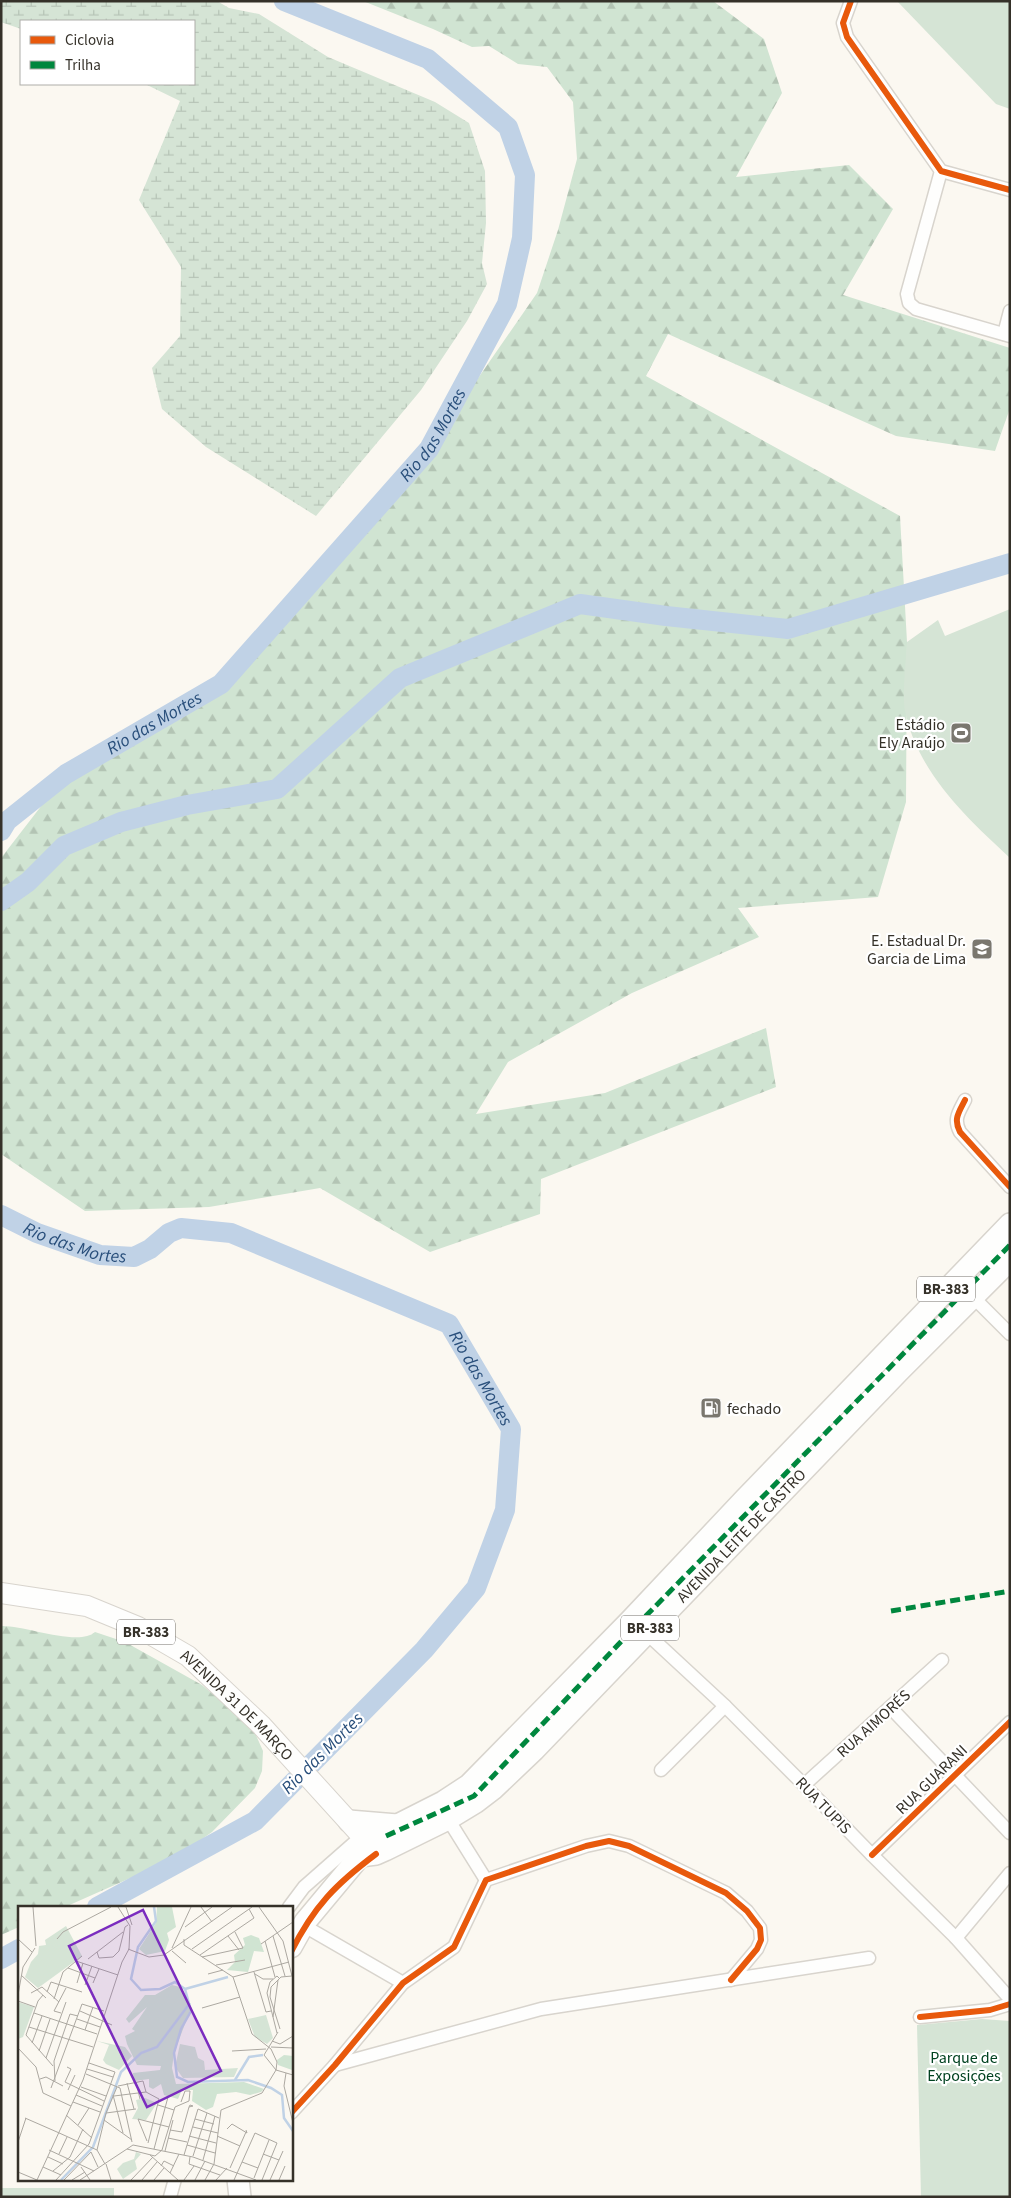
<svg xmlns="http://www.w3.org/2000/svg" width="1011" height="2198" viewBox="0 0 1011 2198" font-family="'Source Sans 3',sans-serif">
	<style>
		.forest { fill: url(#forest-firs) }
		.wetland { fill: url(#wetland-marsh) }
		.green { fill: #d5e4d5 }
		.lines { fill: none; stroke-linecap: round; stroke-linejoin: round }
		.river { stroke: #c0d2e6; stroke-width: 20 }
		.pedestrian-casing { stroke: #d8d4cd; stroke-width: 11 }
		.minor-casing { stroke: #d8d4cd; stroke-width: 15 }
		.primary-casing { stroke: #d8d4cd; stroke-width: 22 }
		.trunk-casing { stroke: #d8d4cd; stroke-width: 24 }
		.pedestrian { stroke: #fefefd; stroke-width: 9 }
		.minor { stroke: #fefefd; stroke-width: 12 }
		.primary { stroke: #fefefd; stroke-width: 20 }
		.trunk { stroke: #fefefd; stroke-width: 21 }
		.quiet { stroke: #00873e; stroke-width: 5; stroke-dasharray: 10 5; stroke-linecap: butt }
		.cycleway-casing { stroke: #fff; stroke-width: 9 }
		.cycleway { stroke: #e8590c; stroke-width: 6 }
		.labels { text-anchor: middle; stroke-width: 4.5; stroke-linejoin: round; paint-order: stroke }
		.shield { fill: #fff; stroke: #726f69; stroke-width: 1 }
		.shield-label { font-size: 15px; font-weight: bold; fill: #353129 }
		.poi-label { font-size: 16px; fill: #353129; stroke: #fff; text-anchor: end }
		.street-label { font-size: 16px; fill: #353129; stroke: #fff }
		.park-label { font-size: 16px; fill: #004220; stroke: #fff }
		.water-label { font-size: 18px; font-style: italic; fill: #294f7b; stroke: #fff }
		.inset-river { fill: none; stroke: #c0d2e6; stroke-width: 2.5 }
		.inset-road { fill: none; stroke: #aca8a1; stroke-width: 1 }
		.view { fill: #7b2cbf; fill-opacity: 0.15; stroke: #7b2cbf; stroke-width: 2.5 }
		.inset-edge { fill: none; stroke: #353129; stroke-width: 2.5 }
	</style>
	<defs>
		<pattern id="forest-firs" width="22" height="20" patternUnits="userSpaceOnUse" patternTransform="scale(1.25)"><rect width="22" height="20" fill="#d0e4d2"/><path d="M5 1l3.5 6h-7zM16 11l3.5 6h-7z" fill="#b3c4b4"/></pattern>
		<pattern id="wetland-marsh" width="20" height="14" patternUnits="userSpaceOnUse" patternTransform="scale(1.25)"><rect width="20" height="14" fill="#d5e4d5"/><path d="M1 5h8M5 5V1M11 12h8M15 12V8" fill="none" stroke="#b7c4b7"/></pattern>
	</defs>
	<rect width="100%" height="100%" fill="#fbf8f1"/>
	<g class="forest">
		<polygon points="363,1 713,1 764,39 782,93 736,177 849,165 893,209 843,295 1010,348 1010,408 995,451 896,436 668,334 646,376 900,516 907,642 906,802 878,897 738,908 759,937 632,993 508,1062 476,1114 605,1093 766,1028 776,1087 541,1179 540,1214 430,1252 320,1188 209,1207 85,1211 1,1154 1,858 66,774 221,683 429,449 537,293 558,230 577,159 573,102 547,67 518,64 489,46 472,47 433,29"/>
		<path d="M1,1626C24,1625 79,1647 95,1632L125,1642L202,1685L242,1719L255,1733L263,1751L262,1771L255,1788L212,1832L181,1854L153,1868L65,1907H19V1927L1,1935Z"/>
	</g>
	<polygon class="wetland" points="1,1 217,1 229,8 259,14 328,57 435,102 469,123 485,171 486,223 482,263 487,284 467,321 421,390 316,516 206,447 162,409 152,368 180,336 181,267 139,200 180,101 145,84 194,84 194,21 21,21 21,29 1,22"/>
	<g class="green">
		<polygon points="897,1 1010,1 1010,109 996,104"/>
		<path d="M1010,609V858C966,817 918,773 905,711C902,695 906,660 907,642L938,620L945,636Z"/>
		<polygon points="982,2019 1010,2021 1010,2197 921,2197 917,2025"/>
		<rect x="1" y="2188" width="113" height="9"/>
	</g>
	<g class="lines">
		<g class="river">
			<path id="s1" d="M1,831L7,821L66,774L221,684L429,449L507,304L522,238L525,175L508,127L428,59L284,1"/>
			<polyline points="1,901 28,882 64,846 121,822 187,805 277,789 400,678 580,604 666,616 788,629 1010,563"/>
			<path id="s2" d="M1,1215L37,1233L100,1255L134,1257L150,1249L169,1233L181,1228L231,1233L449,1324L511,1429L505,1510L476,1588L424,1650L255,1821L97,1907"/>
			<polyline points="1,1959 19,1949"/>
		</g>
		<g class="pedestrian-casing">
			<g id="pedestrian">
				<polyline points="985,1270 1010,1245"/>
				<polyline points="718,1543 773,1486"/>
				<polyline points="510,1759 532,1736"/>
			</g>
		</g>
		<g class="minor-casing">
			<g id="minor">
				<polyline points="851,1 843,23 847,37 941,171 1010,190"/>
				<polyline points="941,171 907,294 909,303 916,309 1010,336"/>
				<polyline points="1004,334 1010,311"/>
				<path d="M965,1100C959,1112 953,1119 960,1132L1010,1187"/>
				<polyline points="973,1297 1010,1334"/>
				<polyline points="643,1630 725,1706 804,1785 872,1855 956,1938 1010,1999"/>
				<polyline points="891,1708 1010,1833"/>
				<polyline points="661,1770 725,1706"/>
				<polyline points="804,1785 942,1660"/>
				<polyline points="448,1819 486,1880"/>
				<polyline points="872,1855 1010,1722"/>
				<polyline points="289,1907 304,1887 362,1836"/>
				<polyline points="305,1922 306,1927 403,1983"/>
				<polyline points="956,1938 1010,1873"/>
				<polyline points="920,2017 990,2010 1010,2004"/>
				<polyline points="335,2065 541,2009 869,1958"/>
				<polyline points="291,2113 335,2065 403,1983 454,1947 486,1880 586,1846 609,1841 629,1846 726,1893 747,1911 760,1928 761,1940 757,1949 731,1980"/>
				<polyline points="170,2197 175,2179"/>
			</g>
		</g>
		<g class="primary-casing">
			<g id="primary">
				<path id="s3" d="M1,1593L87,1606L138,1627L188,1656L261,1725L360,1834"/>
			</g>
		</g>
		<g class="trunk-casing">
			<g id="trunk">
				<polyline points="349,1821 397,1825"/>
				<path id="s4" d="M360,1856L376,1854L385,1850L448,1819L476,1802L493,1789L534,1750L899,1371L1010,1260"/>
				<polyline points="291,1947 305,1922 360,1856 366,1841 443,1802 469,1785 630,1621 745,1499 1010,1224"/>
				<polyline points="238,2179 240,2197"/>
			</g>
		</g>
		<use href="#pedestrian" class="pedestrian"/>
		<use href="#minor" class="minor"/>
		<use href="#primary" class="primary"/>
		<use href="#trunk" class="trunk"/>
		<g class="quiet">
			<polyline points="891,1611 1010,1591"/>
			<polyline points="386,1836 474,1796 635,1627 1010,1245"/>
		</g>
		<g class="cycleway-casing">
			<g id="cycleway">
				<polyline points="851,1 843,23 847,37 941,171 1010,190"/>
				<path d="M965,1100C959,1112 953,1119 960,1132L1010,1187"/>
				<polyline points="872,1855 1010,1722"/>
				<path d="M291,1952C314,1906 336,1884 376,1854"/>
				<polyline points="920,2017 990,2010 1010,2004"/>
				<polyline points="291,2113 335,2065 403,1983 454,1947 486,1880 586,1846 609,1841 629,1846 726,1893 747,1911 760,1928 761,1940 757,1949 731,1980"/>
			</g>
		</g>
		<use href="#cycleway" class="cycleway"/>
	</g>
	<defs>
		<g id="stadium-square" transform="scale(1.125)"><rect x="-9" y="-9" width="18" height="18" rx="4" fill="#7a776f" stroke="#fff"/><path d="M0-5a6.5 5 0 1 0 0 10a6.5 5 0 1 0 0-10ZM-3.5-1.8h7v3.6h-7Z" fill="#fff"/></g>
		<g id="school-square" transform="scale(1.125)"><rect x="-9" y="-9" width="18" height="18" rx="4" fill="#7a776f" stroke="#fff"/><path d="M0-5L7-2L0 1L-7-2ZM-4 1L0 2.5L4 1V4Q0 6-4 4Z" fill="#fff"/></g>
		<g id="fuel-square" transform="scale(1.125)"><rect x="-9" y="-9" width="18" height="18" rx="4" fill="#7a776f" stroke="#fff"/><path d="M-5.5-6h7V0h2V4h1.3V-2.5L3-4.5l.8-.8L6-3V5H2.5V1h-1V6h-7ZM-4.2-4.7v3.2H.2V-4.7Z" fill="#fff"/></g>
	</defs>
	<g fill-rule="evenodd">
		<use href="#stadium-square" x="961" y="733"/>
		<use href="#school-square" x="982" y="949"/>
		<use href="#fuel-square" x="711" y="1408"/>
	</g>
	<g class="labels">
		<g class="shield">
			<rect x="917" y="1276.5" width="58" height="25" rx="4"/>
			<rect x="621" y="1615.5" width="58" height="25" rx="4"/>
			<rect x="117" y="1619.5" width="58" height="25" rx="4"/>
		</g>
		<g class="shield-label">
			<text x="946" y="1294">BR-383</text>
			<text x="650" y="1633">BR-383</text>
			<text x="146" y="1637">BR-383</text>
		</g>
		<g class="poi-label">
			<text x="945" y="730">Estádio<tspan x="945" dy="18">Ely Araújo</tspan></text>
			<text x="966" y="946">E. Estadual Dr.<tspan x="966" dy="18">Garcia de Lima</tspan></text>
			<text x="727" y="1414" text-anchor="start">fechado</text>
		</g>
		<g class="street-label">
			<text dy="6" stroke="none"><textPath href="#s4" startOffset="505">AVENIDA LEITE DE CASTRO</textPath></text>
			<text dy="6" stroke="none"><textPath href="#s3" startOffset="269">AVENIDA 31 DE MARÇO</textPath></text>
			<text transform="translate(873 1723) rotate(-42)" y="6">RUA AIMORÉS</text>
			<text transform="translate(931 1779) rotate(-44)" y="6">RUA GUARANI</text>
			<text transform="translate(824 1805) rotate(46)" y="6">RUA TUPIS</text>
		</g>
		<g class="park-label">
			<text x="964" y="2063">Parque de<tspan x="964" dy="18">Exposições</tspan></text>
		</g>
		<g class="water-label">
			<text dy="6" stroke="none"><textPath href="#s1" startOffset="594">Rio das Mortes</textPath></text>
			<text dy="6" stroke="none"><textPath href="#s1" startOffset="189">Rio das Mortes</textPath></text>
			<text dy="6" stroke="none"><textPath href="#s2" startOffset="80">Rio das Mortes</textPath></text>
			<text dy="6" stroke="none"><textPath href="#s2" startOffset="546">Rio das Mortes</textPath></text>
			<text transform="translate(322 1753) rotate(-45)" y="6">Rio das Mortes</text>
		</g>
	</g>
	<g transform="translate(18 1906)">
		<rect width="275" height="275" fill="#fbf8f1"/>
		<path d="M0,96L16,101L5,131L0,133Z" fill="#d5e4d5"/>
		<path d="M139,1H154L158,21L149,27L151,34L147,45L128,49L121,43L138,17ZM233,29L241,32L246,46L236,45L230,66L209,64L217,56L216,49L227,39L225,32ZM154,79L162,81L173,102L156,147L154,162L158,178L226,176L246,183L243,186L232,189L218,186L199,188L195,201L188,204L174,195L175,184H164L160,193L146,189L143,178L135,183L131,181V173L116,175L115,167L142,164L143,160L119,159L109,138L107,130L117,125L114,123L129,101L111,117L108,113L127,89H137ZM266,149L275,150L274,164L260,159L259,154Z" fill="#d0e4d2"/>
		<path d="M162,138L177,141L180,152L186,155L187,164L220,162L216,171L165,172L157,161Z" fill="#d5e4d5"/>
		<path d="M48,20L64,50L20,82L7,71L13,56L20,48L21,40L28,39L27,34ZM248,109L255,132L249,138L237,131L230,113ZM79,135L107,141L114,150L101,164L88,158L85,154L91,139ZM127,192L139,197L128,214L114,213L120,202L118,194ZM118,246L123,248L117,255L119,263L105,273L99,263L105,257L116,253Z" fill="#d5e4d5"/>
		<path class="inset-river" d="M136,1L138,15L120,41L113,73L123,84L142,83L157,76L167,83L173,105L163,123L156,147L159,171L170,176L230,174L253,182L264,189L266,212L275,225M167,83L210,71M217,174L231,151L245,149M43,274L75,241L103,166L123,147L139,141L172,97"/>
		<path class="inset-road" d="M15,1L18,40M108,1L114,19M183,1L194,16M241,1L265,35L274,70M167,21L194,1M210,30L221,44M255,30L267,70M0,33L14,46M39,33L45,26L93,1M166,33V39L215,71L234,128L253,143L259,156L258,164L244,187L203,204L196,258M247,35L257,71M243,38L275,16M154,42L173,1M110,43L131,51L146,49L214,1M174,43L234,1M154,45L168,57M79,46L81,52L95,51L101,45L107,21L110,19M182,49L236,12L231,3M184,51L225,42L217,26M70,53L105,26M58,55L100,69M198,59L227,54M50,62L77,72M236,66L248,106L253,105M190,68L205,64M237,68L245,73H255M3,69L28,92M215,71L271,56M59,77L65,57M75,77L81,63M67,79L74,60M29,86L33,76L64,86M13,87L24,81L41,96M0,89L5,61L17,42M25,89L20,95L8,129L35,160M36,93L45,66L64,50M0,95L17,101M184,102L222,91M62,105L94,119M16,107L79,128M43,107L36,105L48,82M255,111L249,87L252,76L259,70L261,72M59,113L82,121M11,121L75,141M262,123L252,91L253,81L263,71L274,70M67,124L75,101M259,127L255,111L260,74M254,135L262,138L275,130M14,137L24,110M253,141L275,142M0,142L18,161L25,187L53,200M21,145L32,113M214,145L248,143M28,152L48,96M69,163L95,171M258,164L246,149L260,126M258,164L275,169M268,167L266,180L275,217M68,168L102,182L114,236M22,173L28,171L45,180M37,175L36,155L52,108L60,110M47,176L86,195M47,176L53,163L49,161M118,176L122,193M109,177L116,203M100,180L125,175L128,186M63,181L88,190M33,182L64,98L86,105M50,184L57,169M58,189L84,200M95,189L105,227M96,190L128,186L141,193L130,237M55,196L82,206M140,199L156,204M88,207L118,203M48,209L74,232M7,212L39,226M120,213L151,221M120,213L129,235M177,213L196,218M86,214L114,234M60,219L71,202M175,221L200,227M209,223L214,218L229,227L228,224M152,224L164,226L171,201L175,200L172,199L171,201M39,226L79,244L87,258M171,230L198,237M199,230L222,240M150,232L169,236M0,236L8,212M169,239L197,247M109,243L137,250L144,244M136,243L150,191M31,244L76,265M79,244L88,207L99,181M144,244L157,201L171,195L172,185H167L163,196M147,245L155,214M41,248L49,231M245,248L261,254M132,249L160,274M166,249L180,203L201,212M175,250L189,207M30,251L45,258M172,251L171,258L202,269M185,254L197,210M224,256L240,262M88,258L93,274M143,260L146,255L156,260M25,261L43,269M63,261L72,274M212,262L228,226M35,265L52,251L65,223M0,266L19,274M152,267L161,248M236,272L251,234M19,274L65,174L104,56L111,43L112,20L100,1M38,274L71,238L97,166L71,157M46,274L73,246L80,261M54,274L67,266M62,274L115,239L175,251L238,274M113,274L135,251M124,274L139,256M136,274L146,262M166,274L176,260M177,274L187,255M187,274L196,258M198,274L209,262M216,274L237,227L259,237L244,274M252,274L265,245M261,274L267,260"/>
		<path class="view" d="M125,4L203,165L129,201L51,40Z"/>
		<rect width="275" height="275" class="inset-edge"/>
	</g>
	<rect width="1011" height="2198" fill="none" stroke="#353129" stroke-width="5"/>
	<rect x="20" y="20" width="175" height="65" fill="#ffffff" stroke="#aeada9"/>
	<rect x="30" y="36" width="25" height="8" fill="#e8590c" stroke="#aeada9"/>
	<text x="65" y="45" font-size="15" fill="#353129">Ciclovia</text>
	<rect x="30" y="61" width="25" height="8" fill="#00873e" stroke="#aeada9"/>
	<text x="65" y="70" font-size="15" fill="#353129">Trilha</text>
</svg>
